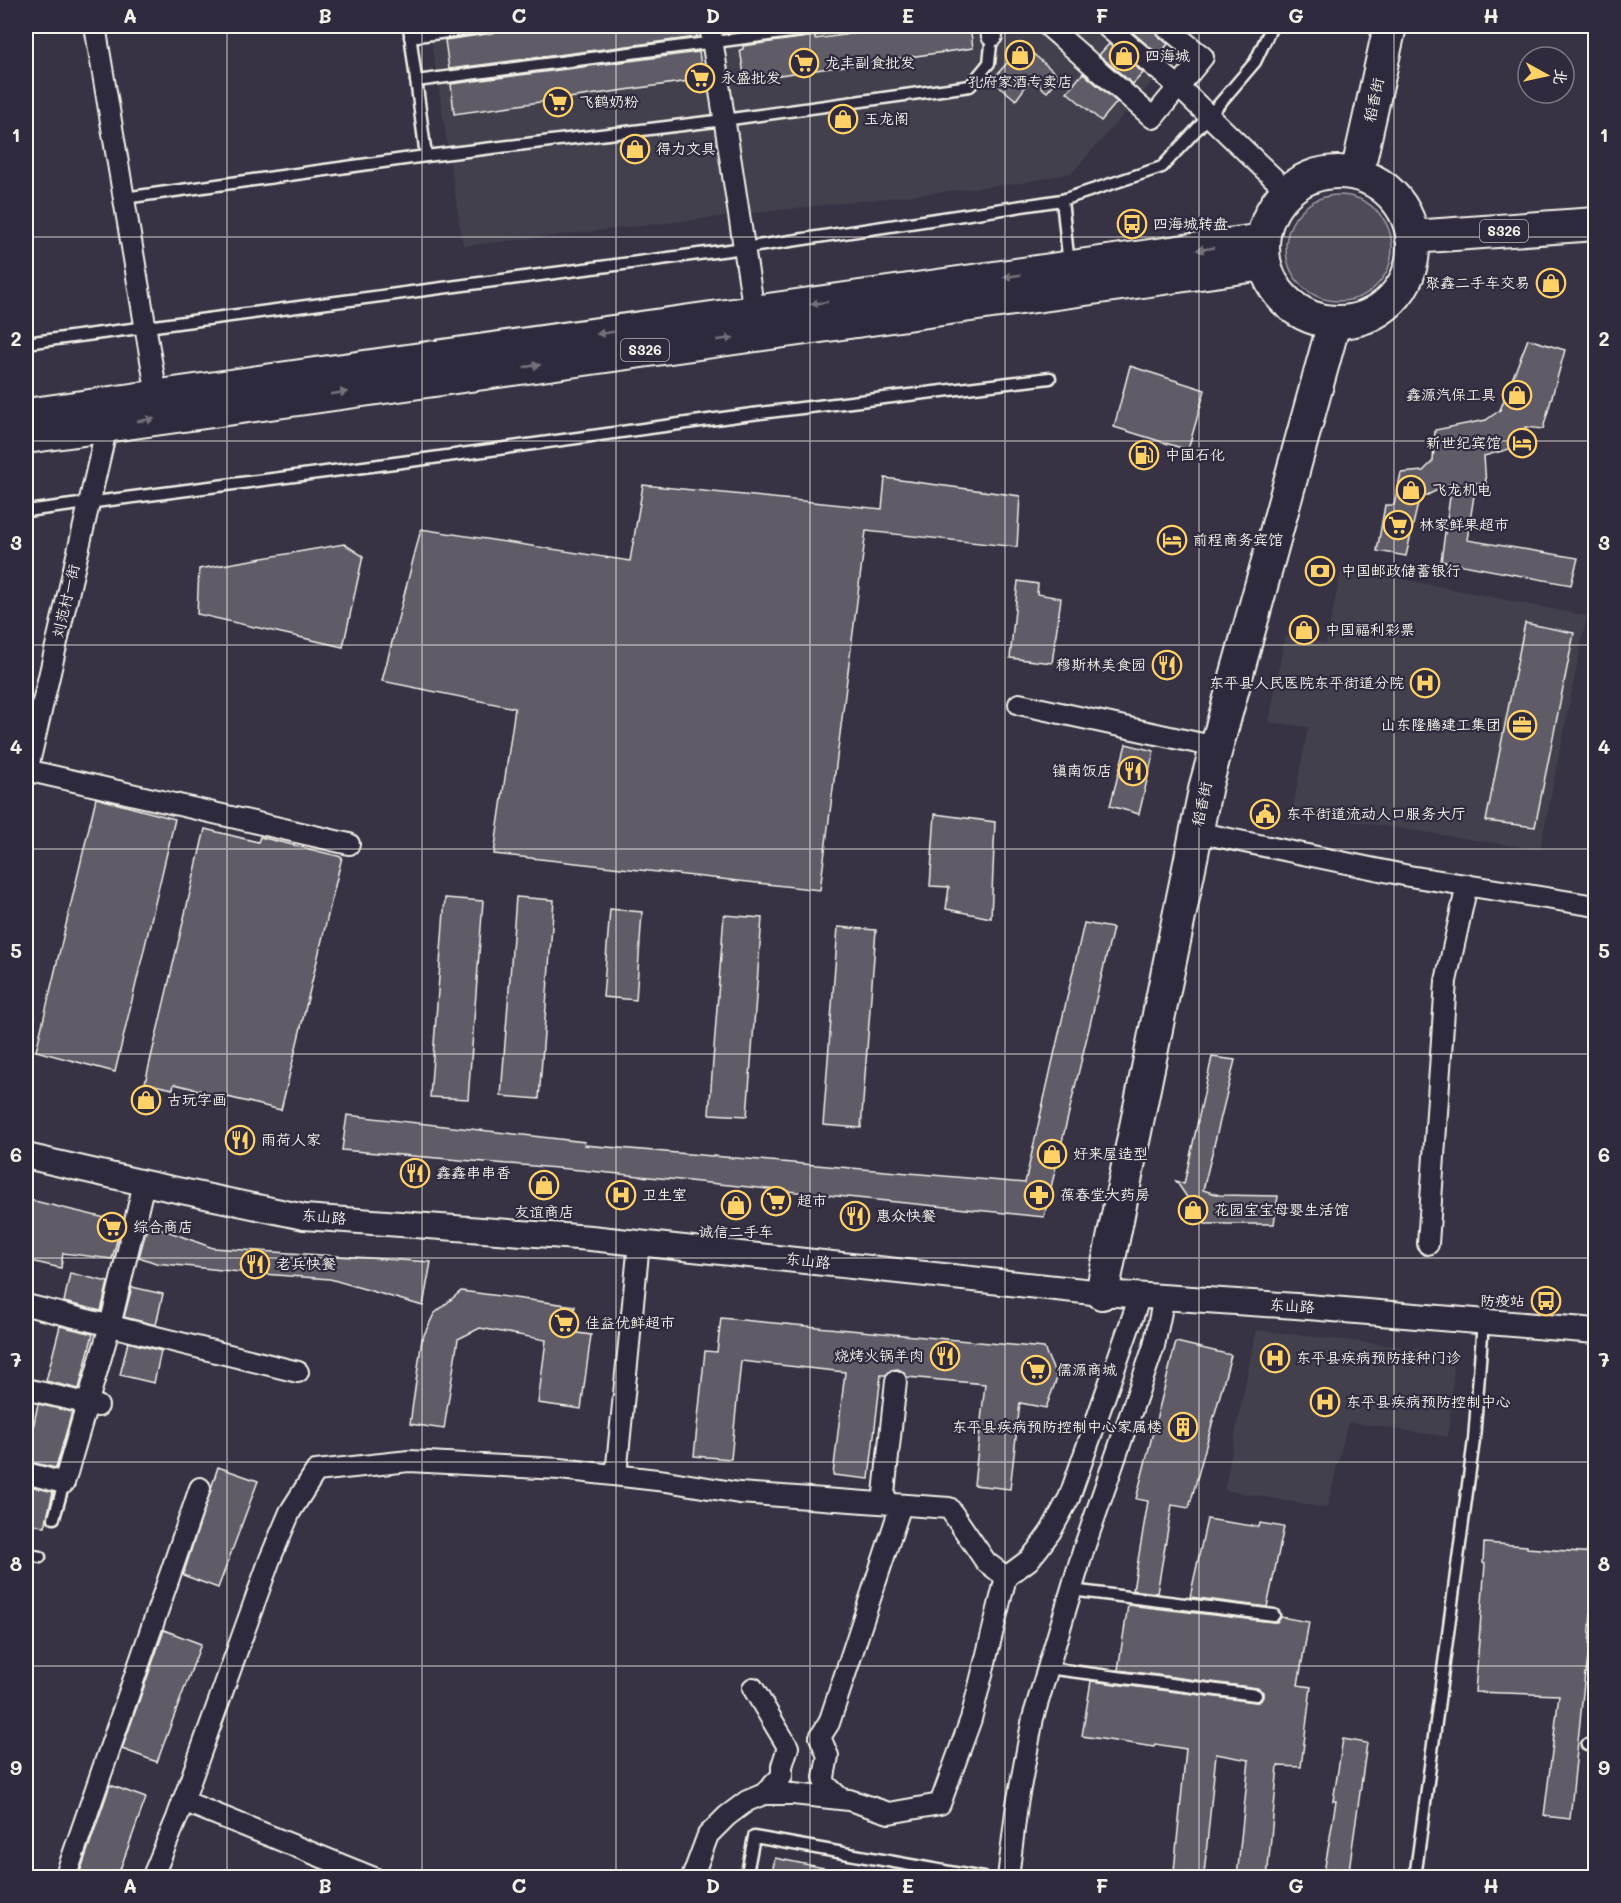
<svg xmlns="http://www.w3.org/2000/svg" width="1621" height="1903" viewBox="0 0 1621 1903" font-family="Mali,'LXGW WenKai TC',sans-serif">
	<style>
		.built { fill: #433f4e }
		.green { fill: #504b59; stroke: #a29ea0; stroke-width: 1.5 }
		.building { fill: #5f5c67; stroke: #f4f1e8; stroke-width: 1.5 }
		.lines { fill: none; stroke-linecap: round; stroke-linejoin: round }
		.service-casing { stroke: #f4f1e8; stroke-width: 15 }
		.minor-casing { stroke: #f4f1e8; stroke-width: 24 }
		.tertiary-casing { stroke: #f4f1e8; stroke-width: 28 }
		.primary-casing { stroke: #f4f1e8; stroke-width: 36 }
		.service { stroke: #2f2a3d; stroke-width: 10 }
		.minor { stroke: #2f2a3d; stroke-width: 20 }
		.tertiary { stroke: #2f2a3d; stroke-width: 24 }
		.primary { stroke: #2f2a3d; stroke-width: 32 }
		.oneway { fill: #747079 }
		.grid { fill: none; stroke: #f4f1e8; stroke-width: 1.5; stroke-opacity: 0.55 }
		.labels { text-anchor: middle; stroke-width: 4.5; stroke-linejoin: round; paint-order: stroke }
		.shield { fill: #2f2a3d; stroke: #b9b5b5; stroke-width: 1.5 }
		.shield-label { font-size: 14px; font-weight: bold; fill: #f4f1e8 }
		.poi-label { font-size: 15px; fill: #f4f1e8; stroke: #2f2a3d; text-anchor: start }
		.street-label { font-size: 15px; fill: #f4f1e8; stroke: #2f2a3d }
		.neatline { fill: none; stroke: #f4f1e8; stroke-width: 2 }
		.grid-label { font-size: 20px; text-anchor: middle; font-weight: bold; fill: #f4f1e8 }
	</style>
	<rect width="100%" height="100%" fill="#373244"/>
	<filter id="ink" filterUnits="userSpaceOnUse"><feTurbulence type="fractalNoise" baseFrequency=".0167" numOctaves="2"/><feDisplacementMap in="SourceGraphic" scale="12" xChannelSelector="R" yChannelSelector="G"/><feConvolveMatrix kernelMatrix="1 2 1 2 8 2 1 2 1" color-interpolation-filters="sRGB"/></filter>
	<g filter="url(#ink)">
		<g class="built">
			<polygon points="429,26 1202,26 1072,173 1022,183 463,246"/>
			<polygon points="1342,567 1587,616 1540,850 1292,812 1308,727 1269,722 1285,636 1326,643"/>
			<polygon points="1256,1330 1449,1352 1454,1369 1448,1437 1348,1422 1327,1508 1224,1490"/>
		</g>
		<circle class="green" cx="1339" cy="248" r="53"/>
		<g class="building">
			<polygon points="512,26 696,26 697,37 449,69 445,40 493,33 499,27"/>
			<polygon points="740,26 783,26 741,31"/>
			<polygon points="911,26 970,26 973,48 745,80 740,50 743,49 743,46 815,36 815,39"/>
			<polygon points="1125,26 1153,26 1157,35 1168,44 1159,55"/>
			<polygon points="1109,44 1143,73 1133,84 1099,55"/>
			<polygon points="1023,45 1060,77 1047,92 1031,79 1016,100 992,80"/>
			<polygon points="699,52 703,79 454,114 451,84"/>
			<polygon points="1083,73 1117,102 1101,121 1067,92"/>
			<polygon points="1528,339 1565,350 1543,429 1525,427 1520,446 1484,456 1486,485 1476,483 1467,540 1578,558 1571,585 1441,561 1452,483 1419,499 1406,556 1377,551 1385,505 1394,505 1401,473 1423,471 1433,461 1435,430 1486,420 1500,410"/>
			<polygon points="1130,366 1205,390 1188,450 1114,427"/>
			<polygon points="885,478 1020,496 1017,547 866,531 820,890 494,854 515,708 382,681 421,529 630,561 643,485 882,509"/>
			<polygon points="344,544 363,556 343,647 197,614 199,569"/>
			<polygon points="1018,581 1038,584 1037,594 1061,598 1052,663 1010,658"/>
			<polygon points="1525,623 1574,633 1535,827 1486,821"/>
			<polygon points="1126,744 1154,751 1139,814 1110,806"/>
			<polygon points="96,798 175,819 115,1072 36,1051"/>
			<polygon points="935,814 995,822 991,918 946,909 949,887 930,886"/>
			<polygon points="205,829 258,842 260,837 342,857 281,1110 174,1084 173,1089 145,1083"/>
			<polygon points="516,897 554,900 539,1099 501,1096"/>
			<polygon points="445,898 483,901 468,1099 430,1097"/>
			<polygon points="610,909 642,912 636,1000 603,997"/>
			<polygon points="724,915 762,918 747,1116 709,1114"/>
			<polygon points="1084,923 1113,928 1044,1217 580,1170 342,1150 347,1115 585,1142 584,1145 1025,1183"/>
			<polygon points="838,927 876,930 861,1128 823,1125"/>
			<polygon points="1212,1057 1235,1060 1203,1190 1219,1195 1278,1196 1274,1224 1205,1224 1176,1181 1184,1184"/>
			<polygon points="26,1199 122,1222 112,1259 63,1253 61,1268 26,1260"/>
			<polygon points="148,1224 213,1248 431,1262 423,1306 330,1279 249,1273 156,1263 139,1257"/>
			<polygon points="70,1273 108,1282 101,1311 64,1302"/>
			<polygon points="132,1287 163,1294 156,1325 124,1317"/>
			<polygon points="461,1291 575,1306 571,1332 591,1335 581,1409 538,1403 546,1340 480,1328 458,1339 444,1429 410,1424 422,1339 434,1314"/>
			<polygon points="721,1318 1044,1348 1057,1378 1046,1408 1020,1403 1010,1489 974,1485 985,1384 907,1377 903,1372 898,1369 891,1370 886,1375 881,1375 869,1479 833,1475 845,1372 741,1361 731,1459 694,1456 705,1351 717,1352"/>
			<polygon points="60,1326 93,1334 79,1389 46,1381"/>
			<polygon points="128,1342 161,1351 154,1383 120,1375"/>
			<polygon points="1176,1342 1231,1355 1189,1508 1172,1505 1157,1593 1133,1590 1148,1501 1136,1499"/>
			<polygon points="38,1404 72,1412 56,1468 26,1461"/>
			<polygon points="218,1467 258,1481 218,1588 183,1575"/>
			<polygon points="26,1485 53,1492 45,1527 26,1522"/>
			<polygon points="1207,1519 1259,1527 1260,1523 1284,1527 1267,1607 1190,1597"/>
			<polygon points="1484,1543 1527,1546 1527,1548 1594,1553 1589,1650 1586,1673 1585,1673 1570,1819 1544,1816 1559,1695 1475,1692 1485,1564 1483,1563"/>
			<polygon points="1128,1605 1273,1622 1277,1622 1281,1617 1309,1622 1298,1685 1311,1687 1301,1767 1278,1766 1267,1878 1237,1878 1249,1760 1216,1754 1204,1874 1174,1871 1186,1749 1155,1744 1154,1747 1082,1736 1091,1681 1255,1702 1259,1702 1263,1697 1263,1692 1257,1688 1118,1670"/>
			<polygon points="164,1630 201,1644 157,1762 122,1749"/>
			<polygon points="1343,1739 1367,1743 1348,1877 1324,1873 1336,1801 1333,1801"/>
			<polygon points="110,1785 146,1798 117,1878 78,1878"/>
			<polygon points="775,1858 834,1870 833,1878 771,1878"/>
		</g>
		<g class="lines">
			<g class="service-casing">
				<g id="service">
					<polyline points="409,26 426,156"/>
					<polyline points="410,37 492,26"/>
					<polyline points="416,81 837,26"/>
					<polyline points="124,198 426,156 724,120 970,86 989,63 992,36"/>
					<polyline points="1062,200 1069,265"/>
					<polyline points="26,343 744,248 1062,200 1162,167 1209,116 1255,62 1272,26"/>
					<polyline points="26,511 425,459 752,414 1050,378"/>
					<polyline points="54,1518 64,1483"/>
					<polyline points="26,1554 40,1557"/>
					<polyline points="1071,1590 1274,1615"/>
					<polyline points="1047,1668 1256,1695"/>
					<polyline points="1587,1745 1596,1745"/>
					<polyline points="746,1878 754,1837 983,1878"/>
					<polyline points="1415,1878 1474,1440 1483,1322"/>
				</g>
			</g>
			<g class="minor-casing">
				<g id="minor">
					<polyline points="95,26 157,396"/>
					<polyline points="710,26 754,312"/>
					<polyline points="990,26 992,36"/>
					<polyline points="1048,26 1153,118 1203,57 1165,26"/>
					<polyline points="1106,26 1179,87 1287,191"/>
					<polyline points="1019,704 1216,747"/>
					<polyline points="26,770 349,844"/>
					<polyline points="26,776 107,426"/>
					<polyline points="1196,832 1409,876 1596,906"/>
					<polyline points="1428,1244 1446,981 1467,885"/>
					<polyline points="26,1305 298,1372"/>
					<polyline points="26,1389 98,1406"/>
					<polyline points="26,1473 64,1483 110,1326 144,1183"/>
					<polyline points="616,1475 639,1243"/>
					<polyline points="883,1503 896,1381"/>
					<polyline points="753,1688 788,1747 782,1766 782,1776 764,1794"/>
					<polyline points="841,1799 825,1784 824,1777 828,1756 820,1737 829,1723 901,1505"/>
					<polyline points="183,1801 374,1878"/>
					<polyline points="65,1878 200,1488"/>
					<polyline points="152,1878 177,1818 270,1559 290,1512 316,1471 409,1461 560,1469 666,1481 739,1493 949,1508 986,1562 1006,1577"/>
					<polyline points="692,1878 708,1835 727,1816 747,1801 764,1794 793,1794 849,1800 889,1813 940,1804 971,1719 1006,1577 1029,1560 1038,1549 1051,1531 1069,1498 1140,1296"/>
					<polyline points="1008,1878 1017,1804 1033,1718 1084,1548 1154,1346 1164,1297"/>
				</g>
			</g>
			<g class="tertiary-casing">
				<polyline id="tertiary" points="26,1156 144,1183 304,1217 591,1238 1102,1293 1296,1306 1596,1331"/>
			</g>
			<g class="primary-casing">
				<g id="primary">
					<circle cx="1338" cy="247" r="75"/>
					<polyline points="1357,174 1390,26"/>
					<polyline points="1412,237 1596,224"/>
					<polyline points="26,415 1263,240"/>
					<polyline points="26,437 1264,264"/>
					<polyline points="1102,1293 1206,785 1334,323"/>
				</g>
			</g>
			<use href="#service" class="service"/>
			<use href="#minor" class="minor"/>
			<use href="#tertiary" class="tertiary"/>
			<use href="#primary" class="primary"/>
		</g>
		<defs><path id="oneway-solid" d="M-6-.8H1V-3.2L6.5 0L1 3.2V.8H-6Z" transform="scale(1.5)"/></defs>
		<g class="oneway">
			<use href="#oneway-solid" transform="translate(1205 249) rotate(172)"/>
			<use href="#oneway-solid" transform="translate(1012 276) rotate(172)"/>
			<use href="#oneway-solid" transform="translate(819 303) rotate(172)"/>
			<use href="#oneway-solid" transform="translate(605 333) rotate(172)"/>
			<use href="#oneway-solid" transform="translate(725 339) rotate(-8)"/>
			<use href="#oneway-solid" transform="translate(532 366) rotate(-8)"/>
			<use href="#oneway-solid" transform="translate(339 393) rotate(-8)"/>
			<use href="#oneway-solid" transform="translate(146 420) rotate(-8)"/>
		</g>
	</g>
	<path class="grid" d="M227,26V1878M422,26V1878M616,26V1878M810,26V1878M1005,26V1878M1199,26V1878M1394,26V1878M26,237H1596M26,441H1596M26,645H1596M26,849H1596M26,1054H1596M26,1258H1596M26,1462H1596M26,1666H1596"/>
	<defs>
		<g id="shop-ring" transform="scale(1.5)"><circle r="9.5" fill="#2f2a3d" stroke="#ffd166" stroke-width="1.5"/><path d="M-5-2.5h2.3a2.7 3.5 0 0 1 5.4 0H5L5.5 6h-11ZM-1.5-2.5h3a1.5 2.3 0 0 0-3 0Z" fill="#ffd166"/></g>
		<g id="supermarket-ring" transform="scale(1.5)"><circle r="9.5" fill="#2f2a3d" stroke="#ffd166" stroke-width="1.5"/><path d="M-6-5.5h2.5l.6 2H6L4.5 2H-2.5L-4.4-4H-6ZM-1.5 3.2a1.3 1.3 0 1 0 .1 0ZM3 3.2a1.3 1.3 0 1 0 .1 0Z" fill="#ffd166"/></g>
		<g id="bus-ring" transform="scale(1.5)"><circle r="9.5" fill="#2f2a3d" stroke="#ffd166" stroke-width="1.5"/><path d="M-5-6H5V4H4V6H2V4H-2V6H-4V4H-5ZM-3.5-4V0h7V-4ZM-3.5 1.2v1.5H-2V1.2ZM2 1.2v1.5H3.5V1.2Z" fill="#ffd166"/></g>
		<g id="hotel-ring" transform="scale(1.5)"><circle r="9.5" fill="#2f2a3d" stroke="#ffd166" stroke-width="1.5"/><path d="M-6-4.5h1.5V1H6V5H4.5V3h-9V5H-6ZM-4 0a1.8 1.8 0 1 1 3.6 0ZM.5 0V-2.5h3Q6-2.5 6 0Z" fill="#ffd166"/></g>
		<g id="fuel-ring" transform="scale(1.5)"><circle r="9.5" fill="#2f2a3d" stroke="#ffd166" stroke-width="1.5"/><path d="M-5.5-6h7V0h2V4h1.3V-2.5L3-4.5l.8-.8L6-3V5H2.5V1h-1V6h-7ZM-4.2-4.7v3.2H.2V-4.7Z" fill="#ffd166"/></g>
		<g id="bank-ring" transform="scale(1.5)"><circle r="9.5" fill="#2f2a3d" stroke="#ffd166" stroke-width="1.5"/><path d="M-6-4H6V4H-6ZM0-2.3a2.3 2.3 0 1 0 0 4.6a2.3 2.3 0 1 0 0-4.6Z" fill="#ffd166"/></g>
		<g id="restaurant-ring" transform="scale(1.5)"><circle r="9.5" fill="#2f2a3d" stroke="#ffd166" stroke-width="1.5"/><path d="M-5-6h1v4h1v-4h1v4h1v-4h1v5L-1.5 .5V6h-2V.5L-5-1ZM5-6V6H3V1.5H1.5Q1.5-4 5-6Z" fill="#ffd166"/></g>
		<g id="hospital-ring" transform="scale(1.5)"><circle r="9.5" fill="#2f2a3d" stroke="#ffd166" stroke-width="1.5"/><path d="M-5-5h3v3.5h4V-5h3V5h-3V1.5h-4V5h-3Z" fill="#ffd166"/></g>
		<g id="office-ring" transform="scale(1.5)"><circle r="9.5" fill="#2f2a3d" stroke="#ffd166" stroke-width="1.5"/><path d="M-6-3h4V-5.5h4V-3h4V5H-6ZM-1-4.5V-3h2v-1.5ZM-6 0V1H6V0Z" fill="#ffd166"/></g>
		<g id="civic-ring" transform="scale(1.5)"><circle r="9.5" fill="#2f2a3d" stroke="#ffd166" stroke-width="1.5"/><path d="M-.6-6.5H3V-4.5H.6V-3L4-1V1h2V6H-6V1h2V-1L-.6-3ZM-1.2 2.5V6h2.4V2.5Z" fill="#ffd166"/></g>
		<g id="pharmacy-ring" transform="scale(1.5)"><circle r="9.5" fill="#2f2a3d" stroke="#ffd166" stroke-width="1.5"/><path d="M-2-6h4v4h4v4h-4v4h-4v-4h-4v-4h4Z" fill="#ffd166"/></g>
		<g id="building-ring" transform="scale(1.5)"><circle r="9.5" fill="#2f2a3d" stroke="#ffd166" stroke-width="1.5"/><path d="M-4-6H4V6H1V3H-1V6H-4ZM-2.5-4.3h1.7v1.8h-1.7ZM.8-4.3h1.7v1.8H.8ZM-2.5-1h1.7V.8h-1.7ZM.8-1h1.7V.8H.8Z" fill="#ffd166"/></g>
	</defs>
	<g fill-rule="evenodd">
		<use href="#shop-ring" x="1020" y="55"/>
		<use href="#shop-ring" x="1124" y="56"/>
		<use href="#supermarket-ring" x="804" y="63"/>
		<use href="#supermarket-ring" x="700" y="78"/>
		<use href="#supermarket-ring" x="558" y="102"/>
		<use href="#shop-ring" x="843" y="119"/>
		<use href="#shop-ring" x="635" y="149"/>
		<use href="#bus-ring" x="1132" y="224"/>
		<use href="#shop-ring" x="1551" y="283"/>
		<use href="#shop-ring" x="1517" y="395"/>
		<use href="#hotel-ring" x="1522" y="443"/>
		<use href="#fuel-ring" x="1144" y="455"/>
		<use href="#shop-ring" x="1411" y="490"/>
		<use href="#supermarket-ring" x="1398" y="525"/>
		<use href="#hotel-ring" x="1172" y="540"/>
		<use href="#bank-ring" x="1320" y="571"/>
		<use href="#shop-ring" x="1304" y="630"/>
		<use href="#restaurant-ring" x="1167" y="665"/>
		<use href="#hospital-ring" x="1425" y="683"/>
		<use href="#office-ring" x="1522" y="725"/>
		<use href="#restaurant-ring" x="1133" y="771"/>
		<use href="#civic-ring" x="1265" y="814"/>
		<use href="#shop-ring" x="146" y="1100"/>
		<use href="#restaurant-ring" x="240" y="1140"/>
		<use href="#shop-ring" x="1052" y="1154"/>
		<use href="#restaurant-ring" x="415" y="1173"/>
		<use href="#shop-ring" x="544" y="1185"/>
		<use href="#hospital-ring" x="621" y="1195"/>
		<use href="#pharmacy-ring" x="1039" y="1195"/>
		<use href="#supermarket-ring" x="776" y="1201"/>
		<use href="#shop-ring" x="736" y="1205"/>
		<use href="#shop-ring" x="1193" y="1210"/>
		<use href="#restaurant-ring" x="855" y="1216"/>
		<use href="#supermarket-ring" x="112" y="1227"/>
		<use href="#restaurant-ring" x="255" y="1264"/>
		<use href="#bus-ring" x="1546" y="1301"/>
		<use href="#supermarket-ring" x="564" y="1323"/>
		<use href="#restaurant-ring" x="945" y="1356"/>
		<use href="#hospital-ring" x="1275" y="1358"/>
		<use href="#supermarket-ring" x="1036" y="1370"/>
		<use href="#hospital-ring" x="1325" y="1402"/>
		<use href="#building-ring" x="1183" y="1427"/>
	</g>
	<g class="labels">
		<g class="shield">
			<rect x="1480" y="220" width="48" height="22" rx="4.5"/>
			<rect x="621" y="339" width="48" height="22" rx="4.5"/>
		</g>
		<g class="shield-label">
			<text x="1504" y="236">S326</text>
			<text x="645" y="355">S326</text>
		</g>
		<g class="poi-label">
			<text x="1145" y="61">四海城</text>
			<text x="825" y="68">龙丰副食批发</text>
			<text x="721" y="83">永盛批发</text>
			<text x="1020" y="87" text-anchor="middle">孔府家酒专卖店</text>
			<text x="579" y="107">飞鹤奶粉</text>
			<text x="864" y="124">玉龙阁</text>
			<text x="656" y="154">得力文具</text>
			<text x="1153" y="229">四海城转盘</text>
			<text x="1530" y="288" text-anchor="end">聚鑫二手车交易</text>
			<text x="1496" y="400" text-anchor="end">鑫源汽保工具</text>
			<text x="1501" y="448" text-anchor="end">新世纪宾馆</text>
			<text x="1165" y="460">中国石化</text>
			<text x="1432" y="495">飞龙机电</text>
			<text x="1419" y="530">林家鲜果超市</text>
			<text x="1193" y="545">前程商务宾馆</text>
			<text x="1341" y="576">中国邮政储蓄银行</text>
			<text x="1325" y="635">中国福利彩票</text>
			<text x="1146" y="670" text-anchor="end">穆斯林美食园</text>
			<text x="1404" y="688" text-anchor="end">东平县人民医院东平街道分院</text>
			<text x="1501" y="730" text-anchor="end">山东隆腾建工集团</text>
			<text x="1112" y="776" text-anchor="end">镇南饭店</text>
			<text x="1286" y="819">东平街道流动人口服务大厅</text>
			<text x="167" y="1105">古玩字画</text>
			<text x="261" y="1145">雨荷人家</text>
			<text x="1073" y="1159">好来屋造型</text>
			<text x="436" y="1178">鑫鑫串串香</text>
			<text x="642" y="1200">卫生室</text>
			<text x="1060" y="1200">葆春堂大药房</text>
			<text x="797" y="1206">超市</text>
			<text x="1214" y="1215">花园宝宝母婴生活馆</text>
			<text x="544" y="1217" text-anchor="middle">友谊商店</text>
			<text x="876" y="1221">惠众快餐</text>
			<text x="133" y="1232">综合商店</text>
			<text x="736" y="1237" text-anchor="middle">诚信二手车</text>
			<text x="276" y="1269">老兵快餐</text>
			<text x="1525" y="1306" text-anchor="end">防疫站</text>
			<text x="585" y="1328">佳益优鲜超市</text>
			<text x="924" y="1361" text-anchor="end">烧烤火锅羊肉</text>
			<text x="1296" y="1363">东平县疾病预防接种门诊</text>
			<text x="1057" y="1375">儒源商城</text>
			<text x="1346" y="1407">东平县疾病预防控制中心</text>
			<text x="1162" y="1432" text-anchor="end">东平县疾病预防控制中心家属楼</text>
		</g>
		<g class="street-label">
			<text transform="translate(1374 100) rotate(-78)" y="5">稻香街</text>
			<text transform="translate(66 601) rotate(-77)" y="5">刘范村一街</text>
			<text transform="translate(1202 804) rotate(-78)" y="5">稻香街</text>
			<text transform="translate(324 1217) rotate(5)" y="5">东山路</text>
			<text transform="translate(808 1261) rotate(6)" y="5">东山路</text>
			<text transform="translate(1292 1306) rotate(4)" y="5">东山路</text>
		</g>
	</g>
	<rect width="1621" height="1903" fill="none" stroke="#2f2a3d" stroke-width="66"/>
	<g transform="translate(1546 75) rotate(98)"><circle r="28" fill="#2f2a3d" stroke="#7e7a81" stroke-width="1.5"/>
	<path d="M0-4.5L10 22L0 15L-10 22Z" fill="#ffd166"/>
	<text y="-9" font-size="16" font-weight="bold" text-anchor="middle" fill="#f4f1e8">北</text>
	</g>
	<rect x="33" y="33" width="1555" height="1837" class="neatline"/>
	<g class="grid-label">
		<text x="130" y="23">A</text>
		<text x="325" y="23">B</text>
		<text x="519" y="23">C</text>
		<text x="713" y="23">D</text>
		<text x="908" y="23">E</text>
		<text x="1102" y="23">F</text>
		<text x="1296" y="23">G</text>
		<text x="1491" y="23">H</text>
		<text x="16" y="142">1</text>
		<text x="1604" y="142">1</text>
		<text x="16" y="346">2</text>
		<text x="1604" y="346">2</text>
		<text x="16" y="550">3</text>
		<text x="1604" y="550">3</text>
		<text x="16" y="754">4</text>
		<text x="1604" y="754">4</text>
		<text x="16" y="958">5</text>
		<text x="1604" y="958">5</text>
		<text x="16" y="1162">6</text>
		<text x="1604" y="1162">6</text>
		<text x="16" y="1367">7</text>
		<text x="1604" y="1367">7</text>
		<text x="16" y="1571">8</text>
		<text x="1604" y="1571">8</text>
		<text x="16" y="1775">9</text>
		<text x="1604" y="1775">9</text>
		<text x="130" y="1893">A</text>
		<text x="325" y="1893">B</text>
		<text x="519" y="1893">C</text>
		<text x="713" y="1893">D</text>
		<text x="908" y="1893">E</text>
		<text x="1102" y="1893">F</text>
		<text x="1296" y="1893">G</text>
		<text x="1491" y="1893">H</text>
	</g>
</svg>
